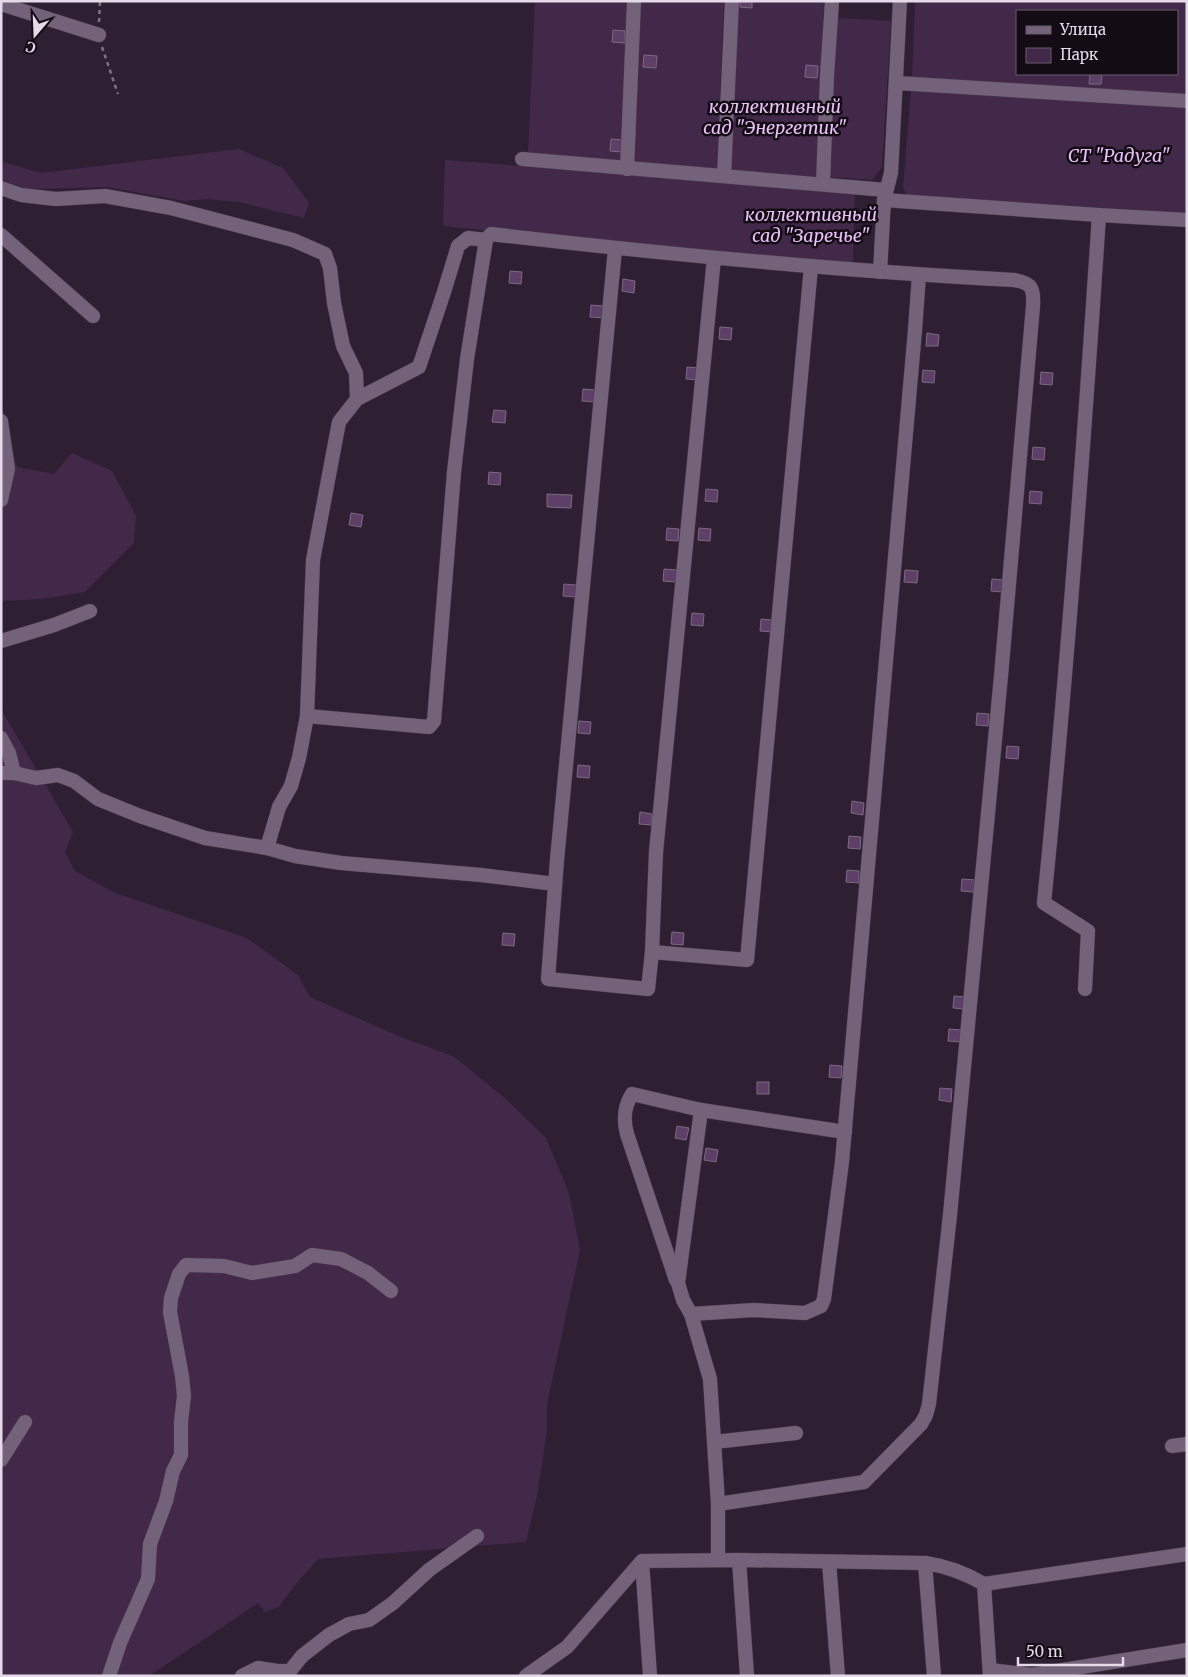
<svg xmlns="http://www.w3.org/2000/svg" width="1188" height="1677" viewBox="0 0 1188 1677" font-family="Merriweather,serif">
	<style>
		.green { fill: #422949; fill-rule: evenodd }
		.building { fill: #5e3f67; stroke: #7c6a81 }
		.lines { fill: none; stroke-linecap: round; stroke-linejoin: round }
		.minor-casing { stroke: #483b4b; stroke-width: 15 }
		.path { stroke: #807484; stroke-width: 2.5; stroke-dasharray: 4 4; stroke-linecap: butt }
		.minor { stroke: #736279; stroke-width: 14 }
		.labels { text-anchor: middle; stroke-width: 5; stroke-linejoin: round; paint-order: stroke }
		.park-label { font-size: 18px; font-style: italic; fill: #ebc2f8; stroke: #130c15 }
	</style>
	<rect width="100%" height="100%" fill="#2e1f33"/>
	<g class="green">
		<polygon points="535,1 627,1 620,161 528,153"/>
		<polygon points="639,1 724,1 717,170 633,162"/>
		<polygon points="737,1 824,1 817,177 729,171"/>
		<path d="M915,1H1187V94L912,78ZM1017,11H1177V74H1017Z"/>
		<polygon points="837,18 891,21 882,167 872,180 828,177"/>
		<polygon points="911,91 1187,106 1187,213 907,195 903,188"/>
		<polygon points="239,149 283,168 309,203 304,218 239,202 207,199 184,201 107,187 28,189 1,180 1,161 40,173"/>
		<polygon points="445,160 855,192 853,267 443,226"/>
		<polygon points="1,401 17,467 54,474 72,453 112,471 136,516 134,543 85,592 42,599 1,601"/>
		<polygon points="1,709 73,832 65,852 75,871 113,892 247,938 298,975 310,997 401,1037 453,1056 505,1098 546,1138 569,1193 580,1250 547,1404 547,1431 537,1496 526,1542 318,1559 295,1585 279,1607 265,1612 258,1603 149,1676 1,1676"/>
	</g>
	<g class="building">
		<polygon points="740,1 752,1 752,8 740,7"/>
		<polygon points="613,30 625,31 625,43 612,42"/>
		<polygon points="644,55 657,56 656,68 643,67"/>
		<polygon points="806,65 818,66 817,78 805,77"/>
		<polygon points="1090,74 1102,74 1101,84 1089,84"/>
		<polygon points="611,139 623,140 622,152 610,151"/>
		<polygon points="510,271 522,272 521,284 509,283"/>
		<polygon points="623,279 635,281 634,293 622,291"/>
		<polygon points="591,305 604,306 603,318 590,317"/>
		<polygon points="720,327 732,328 731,340 719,339"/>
		<polygon points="927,333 939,335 938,346 926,346"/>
		<polygon points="687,367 699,368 699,380 686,379"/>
		<polygon points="923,370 935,371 934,383 922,382"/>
		<polygon points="1041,372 1053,373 1052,385 1040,384"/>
		<polygon points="583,389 595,390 594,402 582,401"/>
		<polygon points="494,410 506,411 505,423 492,422"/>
		<polygon points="1033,447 1045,448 1044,460 1032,459"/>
		<polygon points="489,472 501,473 500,485 488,484"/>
		<polygon points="706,489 718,490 717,502 705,501"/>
		<polygon points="1030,491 1042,492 1041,504 1029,503"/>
		<polygon points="547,494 572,495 571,508 547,507"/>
		<polygon points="351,513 363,515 361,527 349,525"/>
		<polygon points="667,528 679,529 678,541 666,540"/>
		<polygon points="699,528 711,529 710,541 698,540"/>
		<polygon points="664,569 677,570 676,582 663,581"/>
		<polygon points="905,570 918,571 917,583 904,582"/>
		<polygon points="992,579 1004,580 1003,592 991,591"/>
		<polygon points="564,584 576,585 575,597 563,596"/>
		<polygon points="692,613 704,614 703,626 691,625"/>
		<polygon points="761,619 773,620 772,632 760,631"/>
		<polygon points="977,713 989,714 988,726 976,725"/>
		<polygon points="579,721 591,722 590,734 578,733"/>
		<polygon points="1007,746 1019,747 1018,759 1006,758"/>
		<polygon points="578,765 590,766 589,778 577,777"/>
		<polygon points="852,801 864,803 863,815 851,813"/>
		<polygon points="640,812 652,814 651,825 639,824"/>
		<polygon points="849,836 861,837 860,849 848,848"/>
		<polygon points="847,870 859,871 859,883 846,882"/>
		<polygon points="962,879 975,880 974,892 961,891"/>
		<polygon points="672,932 684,933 683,945 671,944"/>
		<polygon points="503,933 515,934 514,946 502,945"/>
		<polygon points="954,996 966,997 965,1009 953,1008"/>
		<polygon points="949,1029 961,1030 960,1042 948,1041"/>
		<polygon points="830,1065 842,1066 841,1078 829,1077"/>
		<rect x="757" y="1082" width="12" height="12"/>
		<polygon points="940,1088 952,1089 951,1102 939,1100"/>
		<polygon points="677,1126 689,1128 686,1140 675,1138"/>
		<polygon points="706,1148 718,1150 716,1162 704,1160"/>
	</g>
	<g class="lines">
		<g class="minor-casing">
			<g id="minor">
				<polyline points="1,4 99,35"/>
				<polyline points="897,83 1187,101"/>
				<polyline points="522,159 886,190"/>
				<polyline points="627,169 634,1"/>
				<polyline points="724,176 732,1"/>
				<polyline points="823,184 827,76 832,1"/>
				<polyline points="1,188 21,195 56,199 105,196 171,208 293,240 325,254 330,268 334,303 343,346 356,373 357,399"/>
				<polyline points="884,200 1099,215 1187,220"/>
				<polyline points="1,235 93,316"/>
				<polyline points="615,249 557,860 548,979 648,989 652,952 656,852 714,258"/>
				<polyline points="880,272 884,200 891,173 900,1"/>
				<polyline points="1,421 8,469 1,500"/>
				<polyline points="1,641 54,625 90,611"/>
				<path d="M307,716L429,727L434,721L454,472L467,359L486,240L491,234C665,254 839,271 1014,280C1032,283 1034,288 1033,306L1001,676L950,1215L929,1404L926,1415L921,1424L864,1482L718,1504"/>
				<polyline points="1,738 9,753 14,773"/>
				<polyline points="1,773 14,773 36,778 58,775 74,781 98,799 140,816 205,838 267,848 295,856 341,863 481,875 555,884"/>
				<polyline points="267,848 279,807 291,786 299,758 307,716 313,560 339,422 357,399 419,367 444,292 458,246 468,238 486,240"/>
				<polyline points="652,952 747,960 811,267"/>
				<path d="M1085,989L1088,931L1044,903C1067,674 1084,445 1099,215"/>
				<path d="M676,1280L627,1134C623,1119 624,1107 632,1094L701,1110"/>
				<polyline points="691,1314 754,1310 805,1313 821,1306 824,1299 842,1162 915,330 919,275"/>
				<polyline points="714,1442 796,1433"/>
				<polyline points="1172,1446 1187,1444"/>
				<polyline points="1,1460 25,1422"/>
				<polyline points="718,1560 718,1504 710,1379 691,1314 683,1300 678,1283 701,1110 845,1132"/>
				<polyline points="739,1560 747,1676"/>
				<polyline points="829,1562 838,1676"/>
				<polyline points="925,1563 934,1676"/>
				<polyline points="984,1584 1187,1554"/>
				<polyline points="990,1670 1032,1675 1187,1650"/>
				<polyline points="109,1676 120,1643 148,1579 150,1544 166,1501 173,1471 181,1455 181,1422 184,1396 182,1376 170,1312 171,1298 179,1274 186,1265 224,1266 252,1273 295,1266 312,1255 341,1259 368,1273 391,1291"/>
				<polyline points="242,1676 258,1668 277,1671 290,1671 302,1656 329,1635 349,1624 369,1620 393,1603 429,1570 477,1536"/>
				<polyline points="526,1676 567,1647 642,1561"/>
				<path d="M650,1676L642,1561L739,1560L925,1563C947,1566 965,1573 984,1584L990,1676"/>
			</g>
		</g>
		<g class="path">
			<polyline points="99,22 100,1"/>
			<polyline points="102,47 118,94"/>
		</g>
		<use href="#minor" class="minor"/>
	</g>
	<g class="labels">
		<g class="park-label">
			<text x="775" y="113">коллективный<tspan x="775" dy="21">сад "Энергетик"</tspan></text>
			<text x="1119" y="162">СТ "Радуга"</text>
			<text x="811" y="221">коллективный<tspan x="811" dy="21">сад "Заречье"</tspan></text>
		</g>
	</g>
	<rect width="1188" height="1677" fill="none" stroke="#e5dbe8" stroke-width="5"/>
	<rect x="1016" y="10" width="162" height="65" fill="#130c15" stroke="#675f69"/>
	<rect x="1026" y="26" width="25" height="8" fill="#736279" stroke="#675f69"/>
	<text x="1060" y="35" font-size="15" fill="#e5dbe8">Улица</text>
	<rect x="1026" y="48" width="25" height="15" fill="#422949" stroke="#675f69"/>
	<text x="1060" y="60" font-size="15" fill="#e5dbe8">Парк</text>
	<g transform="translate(35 35) rotate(199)" stroke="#130c15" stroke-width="4" paint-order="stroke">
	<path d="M0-4L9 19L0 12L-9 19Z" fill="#e5dbe8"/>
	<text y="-8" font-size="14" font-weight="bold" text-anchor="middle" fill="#e5dbe8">С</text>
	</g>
	<path d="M1018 1657v8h105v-8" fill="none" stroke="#e5dbe8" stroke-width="2.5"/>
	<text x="1026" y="1657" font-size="15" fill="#e5dbe8" stroke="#130c15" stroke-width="4" paint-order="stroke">50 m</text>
</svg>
